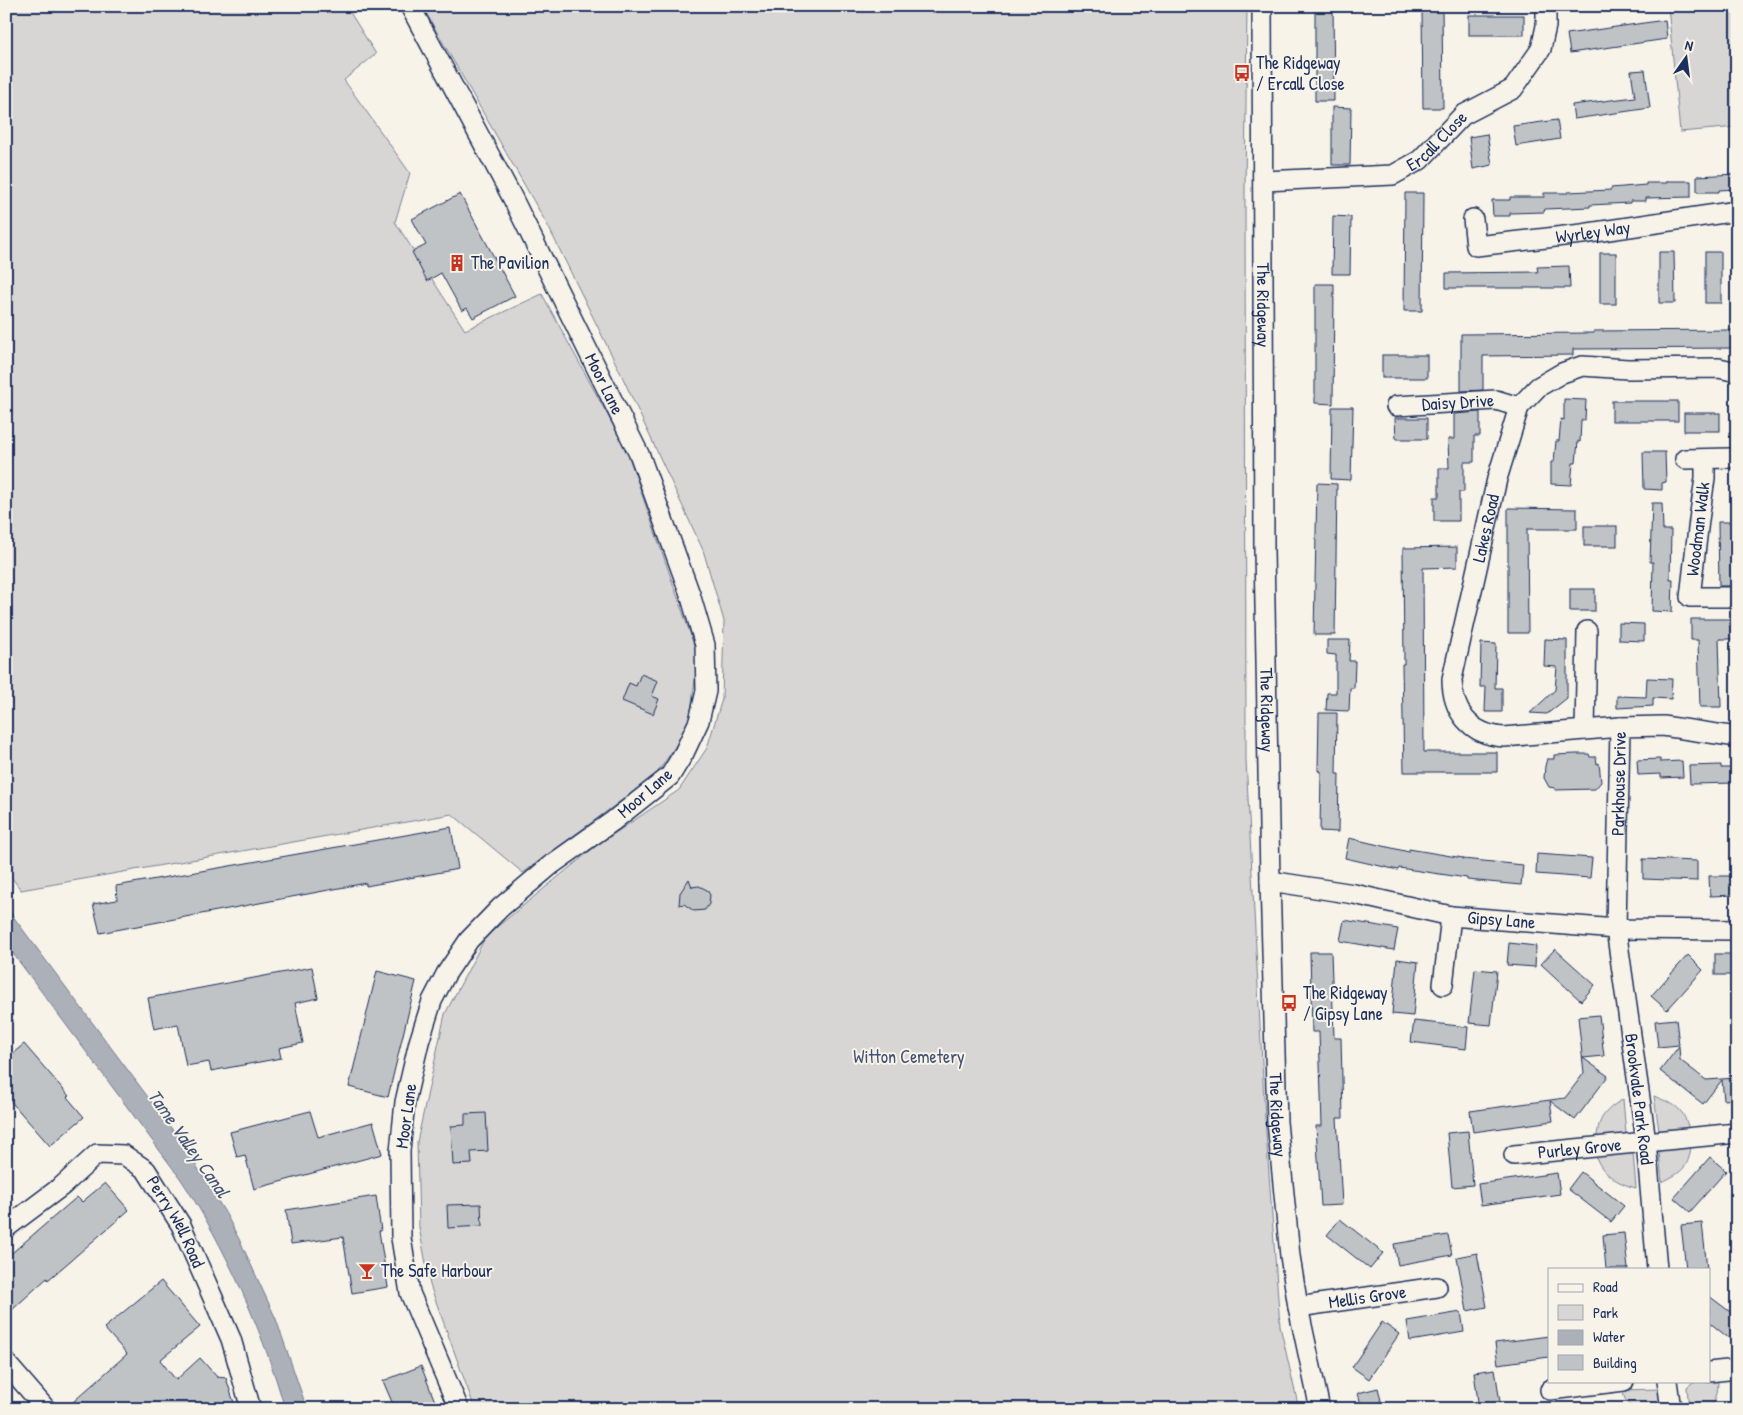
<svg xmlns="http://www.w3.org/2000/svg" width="1743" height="1415" viewBox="0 0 1743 1415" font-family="'Patrick Hand',sans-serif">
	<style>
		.green { fill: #d7d6d4; stroke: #798299 }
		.water { fill: #acb0b9; stroke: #727c95 }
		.building { fill: #c0c3c5; stroke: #1b2f5e }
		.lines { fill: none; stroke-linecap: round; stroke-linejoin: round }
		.minor-casing { stroke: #1b2f5e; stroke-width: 22 }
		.minor { stroke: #f7f3e8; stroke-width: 19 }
		.labels { text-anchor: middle; stroke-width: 4; stroke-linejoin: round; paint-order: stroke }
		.poi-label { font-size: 18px; fill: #1b2f5e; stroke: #f7f3e8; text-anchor: start }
		.street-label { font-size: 18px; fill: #1b2f5e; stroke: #f7f3e8 }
		.park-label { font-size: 18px; fill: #415076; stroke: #f7f3e8 }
		.water-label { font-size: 19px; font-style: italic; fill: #465679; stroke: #f7f3e8 }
	</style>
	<rect width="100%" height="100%" fill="#f7f3e8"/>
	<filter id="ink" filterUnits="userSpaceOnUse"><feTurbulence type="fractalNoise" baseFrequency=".02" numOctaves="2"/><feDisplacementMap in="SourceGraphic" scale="10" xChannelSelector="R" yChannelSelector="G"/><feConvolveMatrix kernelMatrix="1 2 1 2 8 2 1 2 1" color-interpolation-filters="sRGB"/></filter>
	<g filter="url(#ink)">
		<g class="green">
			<polygon points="6,6 346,6 376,54 344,80 410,173 395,222 465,330 542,294 627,451 698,656 689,726 656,775 523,873 452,814 21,890 6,870"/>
			<polygon points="422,6 1247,6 1245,195 1246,760 1265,1119 1280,1326 1299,1409 475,1409 430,1285 419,1227 417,1142 445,1014 486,936 596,846 679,790 707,748 722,699 724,621 703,550 621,374 548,226"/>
			<polygon points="1668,6 1737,6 1737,127 1680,132"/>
			<path d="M1654,1096C1675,1105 1682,1106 1689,1129L1659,1131Z"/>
			<path d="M1623,1099L1626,1134L1597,1138C1598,1117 1606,1110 1623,1099Z"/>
			<path d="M1691,1145C1689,1168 1682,1172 1662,1182L1659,1152L1665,1147Z"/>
			<path d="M1633,1153L1636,1188C1617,1183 1601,1174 1595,1154Z"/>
			<path d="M1718,1381C1718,1390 1717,1405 1705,1409C1701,1410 1694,1409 1689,1409L1687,1387L1693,1382Z"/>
			<polygon points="1661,1389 1662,1409 1633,1409 1625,1399 1622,1390"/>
		</g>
		<path class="water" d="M6,907L183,1144L226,1214L241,1243L276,1319L307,1409H285C263,1331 225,1245 180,1178L6,944Z"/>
		<g class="building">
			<polygon points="1315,6 1333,6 1334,101 1315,101"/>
			<polygon points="1422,6 1442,6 1443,108 1423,108"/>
			<rect x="1469" y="15" width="55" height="20"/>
			<polygon points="1665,20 1667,39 1570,53 1567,34"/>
			<polygon points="1645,70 1650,108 1574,119 1572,105 1635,97 1631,71"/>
			<polygon points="1332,107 1351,108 1350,165 1332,165"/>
			<polygon points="1557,120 1560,139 1516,146 1513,126"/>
			<polygon points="1487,134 1492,165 1473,169 1469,137"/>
			<polygon points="1737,174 1737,189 1719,190 1719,192 1697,192 1697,176"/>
			<polygon points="1667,181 1691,181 1691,197 1646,198 1646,201 1630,201 1630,203 1590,205 1590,207 1545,209 1544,212 1510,213 1510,216 1493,216 1492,200 1510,200 1510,197 1544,197 1544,193 1568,193 1568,192 1611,190 1611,188 1646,185 1646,183 1667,183"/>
			<polygon points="1405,193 1423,193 1422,311 1404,311"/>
			<polygon points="460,194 515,296 473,318 467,308 462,311 441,273 427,281 412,252 426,245 412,219"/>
			<polygon points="1333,216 1351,217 1350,274 1332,274"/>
			<polygon points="1659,252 1674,252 1675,303 1659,303"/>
			<rect x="1705" y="252" width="16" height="51"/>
			<rect x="1600" y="253" width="16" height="51"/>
			<polygon points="1569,266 1570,288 1446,288 1446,273 1538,272 1537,267"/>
			<polygon points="1315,284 1334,284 1333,404 1315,403"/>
			<polygon points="1737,330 1737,348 1573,349 1573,355 1483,356 1483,390 1461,391 1461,334 1594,333 1594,331"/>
			<rect x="1382" y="355" width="45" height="23"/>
			<polygon points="1564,399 1586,400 1585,420 1581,420 1580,442 1578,441 1576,463 1573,463 1571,485 1551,484 1551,462 1554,462 1556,441 1559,441 1561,419 1564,420"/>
			<rect x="1612" y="401" width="66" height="20"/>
			<polygon points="1332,407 1353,407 1351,480 1331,479"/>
			<polygon points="1480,412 1480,436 1474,436 1474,462 1464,462 1464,492 1459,492 1459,521 1434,521 1434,497 1439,497 1439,468 1449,468 1448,439 1454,439 1454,414"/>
			<rect x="1684" y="413" width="36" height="18"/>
			<polygon points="1395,418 1427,418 1427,439 1396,439"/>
			<polygon points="1643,452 1665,452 1666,482 1662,483 1662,490 1644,489"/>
			<polygon points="1317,483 1337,484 1335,635 1314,635"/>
			<polygon points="1652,503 1662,503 1663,530 1671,530 1670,579 1673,579 1672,612 1652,611 1653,562 1650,562"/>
			<polygon points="1508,508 1577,509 1577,529 1527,529 1528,633 1508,633"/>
			<polygon points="1718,522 1737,522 1737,586 1719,586"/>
			<rect x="1584" y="526" width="33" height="20"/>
			<polygon points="1457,547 1457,567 1423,568 1424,752 1497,752 1497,772 1404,772 1402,664 1404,664 1403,548"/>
			<rect x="1570" y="589" width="25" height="22"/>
			<polygon points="1691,619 1737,619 1737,639 1719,639 1721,707 1700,707 1698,640 1691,640"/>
			<polygon points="1619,623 1644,624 1644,641 1619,640"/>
			<polygon points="1545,639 1567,640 1567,698 1547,714 1530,713 1555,690 1557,667 1544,666"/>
			<polygon points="1327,640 1350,640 1349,661 1355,661 1354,688 1350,688 1349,711 1326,710 1327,693 1336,693 1336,655 1327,654"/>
			<polygon points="1481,643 1496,644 1495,688 1502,688 1502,712 1485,712 1486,687 1480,687"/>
			<polygon points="641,674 658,681 652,696 659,699 653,714 622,701 629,683 636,686"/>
			<polygon points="1647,678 1672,679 1671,699 1653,698 1653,706 1617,708 1617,696 1646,697"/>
			<polygon points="1319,713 1337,713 1336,774 1339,774 1338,832 1320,831 1321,771 1318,771"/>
			<polygon points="1576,754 1589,754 1590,757 1596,757 1597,764 1599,763 1601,782 1595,789 1555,790 1555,788 1549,787 1544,778 1545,766 1547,759 1554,759 1554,755"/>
			<polygon points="1660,759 1660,762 1682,761 1683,777 1661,778 1661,774 1638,775 1637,760"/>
			<polygon points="1721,765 1721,768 1737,768 1737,783 1690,784 1689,766"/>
			<polygon points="451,827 458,869 366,886 366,883 100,933 93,904 117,900 116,886"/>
			<polygon points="1349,838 1409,852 1409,849 1463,858 1463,859 1523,865 1521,885 1467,880 1467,878 1399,868 1398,870 1345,858"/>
			<polygon points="1537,854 1592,858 1590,878 1536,874"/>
			<polygon points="1643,859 1697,861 1697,881 1643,879"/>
			<polygon points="1709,876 1737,876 1737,895 1710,896"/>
			<polygon points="689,879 692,887 699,886 707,890 710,895 709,904 705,910 694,911 684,904 679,905 680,893"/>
			<polygon points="1344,920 1398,929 1394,950 1340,941"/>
			<polygon points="1509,943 1536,946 1535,967 1507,965"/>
			<polygon points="1555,949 1595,985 1581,1001 1541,964"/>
			<polygon points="1310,952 1331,952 1334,1038 1341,1038 1343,1118 1337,1118 1342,1205 1321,1206 1316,1126 1322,1126 1319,1032 1312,1032"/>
			<rect x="1715" y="954" width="22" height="21"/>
			<polygon points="1688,955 1703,970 1667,1010 1651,996"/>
			<polygon points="1397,959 1418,962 1413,1016 1392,1014"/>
			<polygon points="312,967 318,998 295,1003 303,1043 279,1048 281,1058 211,1071 209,1062 186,1066 178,1024 154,1029 148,998"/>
			<polygon points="1475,969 1497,971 1491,1025 1469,1023"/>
			<polygon points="377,971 416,981 388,1097 349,1087"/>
			<polygon points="1599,1015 1604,1056 1583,1058 1608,1076 1575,1120 1550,1101 1553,1121 1473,1132 1470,1111 1565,1098 1584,1073 1578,1017"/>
			<polygon points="1676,1019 1679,1045 1658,1047 1655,1021"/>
			<polygon points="1414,1021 1468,1027 1466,1049 1411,1042"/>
			<polygon points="24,1044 69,1096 67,1097 84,1117 50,1146 6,1096 6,1059"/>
			<polygon points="1679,1046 1680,1060 1706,1080 1737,1078 1737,1099 1724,1100 1722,1080 1703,1104 1660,1071"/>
			<polygon points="310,1111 318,1137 373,1122 382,1154 254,1189 245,1155 237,1157 230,1132"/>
			<polygon points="486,1113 488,1151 471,1152 472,1164 453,1165 451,1126 465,1125 465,1114"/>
			<polygon points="1468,1131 1473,1185 1452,1187 1447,1133"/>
			<polygon points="1710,1157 1726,1171 1690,1212 1674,1198"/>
			<polygon points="1581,1172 1624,1206 1611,1222 1568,1189"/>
			<polygon points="1557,1173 1560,1194 1481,1205 1478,1184"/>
			<polygon points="105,1183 129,1210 48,1280 47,1278 12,1310 6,1303 6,1258 77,1197 82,1202"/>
			<polygon points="376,1196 381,1231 379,1231 388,1287 352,1293 343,1237 291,1244 286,1210"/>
			<polygon points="481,1204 482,1226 448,1228 447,1205"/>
			<polygon points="1340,1219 1383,1253 1370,1269 1327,1235"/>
			<polygon points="1702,1223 1707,1269 1686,1269 1681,1225"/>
			<polygon points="1624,1233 1628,1269 1606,1269 1603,1235"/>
			<polygon points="1448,1235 1452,1255 1398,1265 1394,1244"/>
			<polygon points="1477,1253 1487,1307 1467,1311 1457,1257"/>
			<polygon points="161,1281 200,1327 160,1360 176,1380 200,1358 217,1377 226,1378 236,1409 65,1409 127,1354 104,1328"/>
			<polygon points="1709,1296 1737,1317 1737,1333 1731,1340 1709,1322"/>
			<polygon points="1461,1312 1464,1332 1410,1341 1407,1321"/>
			<polygon points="1382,1322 1399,1334 1369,1379 1352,1367"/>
			<polygon points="1549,1336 1549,1357 1498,1364 1495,1343"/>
			<polygon points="421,1366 438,1409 395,1409 383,1381"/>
			<polygon points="1495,1369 1501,1409 1479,1409 1474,1372"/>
			<polygon points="1378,1388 1383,1409 1362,1409 1358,1393"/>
		</g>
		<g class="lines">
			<g class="minor-casing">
				<g id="minor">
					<path id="s1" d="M410,6L512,197L640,456L690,594L705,645L706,691L699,721L684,753L670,776L613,821L551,865L500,908L469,940L446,974L432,1001L419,1042L405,1102L400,1151L401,1238L410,1293L459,1409"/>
					<path id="s2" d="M1262,6L1264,550L1270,881L1277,1122L1290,1256L1298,1307L1320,1409"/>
					<path id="s3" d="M1264,181L1393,175L1420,160L1463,115L1513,89L1541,49L1546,26V6"/>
					<path id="s4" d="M1473,219L1476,246L1582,234L1737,211"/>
					<path id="s5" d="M1396,406L1496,400L1519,407"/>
					<polyline points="1685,459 1730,458"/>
					<polyline points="1705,460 1705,478 1699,520 1690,597 1737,597"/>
					<path id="s6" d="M1620,727L1504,737C1470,735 1452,711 1452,679L1497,479L1519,407L1538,387L1562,373L1582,366L1628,369L1719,368L1737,372"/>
					<polyline points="1585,730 1587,631"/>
					<path id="s7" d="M1270,881L1354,894L1451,916L1616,929L1737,930"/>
					<polyline points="1443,985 1451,916"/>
					<path id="s8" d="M1514,1155L1737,1133"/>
					<path id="s9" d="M6,1228L62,1186L97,1154L124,1155L146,1170L181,1225L231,1339L251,1409"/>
					<path id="s10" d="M1657,1269L1646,1141L1616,929L1620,727L1663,726L1737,737"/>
					<path id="s11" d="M1298,1307L1437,1287"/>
					<polyline points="6,1363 46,1409"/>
					<polyline points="1709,1372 1737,1369"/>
					<polyline points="1667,1381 1671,1409"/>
					<polyline points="1550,1390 1624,1381"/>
				</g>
			</g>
			<use href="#minor" class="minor"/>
		</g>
	</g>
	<defs>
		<g id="bus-bare" transform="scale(1.35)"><path d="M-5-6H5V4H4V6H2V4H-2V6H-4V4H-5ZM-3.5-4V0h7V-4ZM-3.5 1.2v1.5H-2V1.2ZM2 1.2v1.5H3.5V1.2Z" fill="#c8321e" stroke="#f7f3e8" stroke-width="2.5" paint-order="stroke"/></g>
		<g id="building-bare" transform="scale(1.35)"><path d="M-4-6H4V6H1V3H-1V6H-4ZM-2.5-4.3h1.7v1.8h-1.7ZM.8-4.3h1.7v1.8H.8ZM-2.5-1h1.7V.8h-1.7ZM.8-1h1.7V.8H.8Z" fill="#c8321e" stroke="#f7f3e8" stroke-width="2.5" paint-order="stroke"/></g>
		<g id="bar-bare" transform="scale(1.35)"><path d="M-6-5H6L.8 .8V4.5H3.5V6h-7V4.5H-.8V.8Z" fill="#c8321e" stroke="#f7f3e8" stroke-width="2.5" paint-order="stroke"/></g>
	</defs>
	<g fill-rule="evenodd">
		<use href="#bus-bare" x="1242" y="73"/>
		<use href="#building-bare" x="457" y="263"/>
		<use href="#bus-bare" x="1289" y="1003"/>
		<use href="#bar-bare" x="367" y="1271"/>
	</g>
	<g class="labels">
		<g class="poi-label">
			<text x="1256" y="69">The Ridgeway<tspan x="1256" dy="21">/ Ercall Close</tspan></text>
			<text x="471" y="269">The Pavilion</text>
			<text x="1303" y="999">The Ridgeway<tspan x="1303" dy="21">/ Gipsy Lane</tspan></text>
			<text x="381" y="1277">The Safe Harbour</text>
		</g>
		<g class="street-label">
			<text dy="6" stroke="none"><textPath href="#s3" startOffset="185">Ercall Close</textPath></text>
			<text dy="6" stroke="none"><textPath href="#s4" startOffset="145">Wyrley Way</textPath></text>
			<text dy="6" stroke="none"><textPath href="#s2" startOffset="299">The Ridgeway</textPath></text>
			<text dy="6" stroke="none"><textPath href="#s1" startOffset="425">Moor Lane</textPath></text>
			<text dy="6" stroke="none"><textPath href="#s5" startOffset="62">Daisy Drive</textPath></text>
			<text dy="6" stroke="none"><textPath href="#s6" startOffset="358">Lakes Road</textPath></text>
			<text transform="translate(1698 529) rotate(-83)" y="6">Woodman Walk</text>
			<text dy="6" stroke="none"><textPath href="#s2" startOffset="704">The Ridgeway</textPath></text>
			<text dy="6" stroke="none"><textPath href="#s10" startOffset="488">Parkhouse Drive</textPath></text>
			<text transform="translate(645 793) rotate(-41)" y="6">Moor Lane</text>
			<text dy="6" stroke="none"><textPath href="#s7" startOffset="235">Gipsy Lane</textPath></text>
			<text transform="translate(1639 1099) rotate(83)" y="6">Brookvale Park Road</text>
			<text dy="6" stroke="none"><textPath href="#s2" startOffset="1109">The Ridgeway</textPath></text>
			<text transform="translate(406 1116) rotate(-82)" y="6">Moor Lane</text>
			<text dy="6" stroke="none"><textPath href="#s8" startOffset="66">Purley Grove</textPath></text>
			<text dy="6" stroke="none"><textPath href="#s9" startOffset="231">Perry Well Road</textPath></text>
			<text dy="6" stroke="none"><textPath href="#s11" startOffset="70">Mellis Grove</textPath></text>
		</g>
		<g class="park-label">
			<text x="909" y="1063">Witton Cemetery</text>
		</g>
		<g class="water-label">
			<text transform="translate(189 1143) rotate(55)" y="7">Tame Valley Canal</text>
		</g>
	</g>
	<rect width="1743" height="1415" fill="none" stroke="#f7f3e8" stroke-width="25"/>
	<rect x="12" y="12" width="1718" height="1390" fill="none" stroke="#1b2f5e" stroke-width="2" filter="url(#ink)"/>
	<rect x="1548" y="1268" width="162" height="115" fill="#f7f3e8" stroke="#9fa5b1"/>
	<rect x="1558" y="1284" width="25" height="8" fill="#f7f3e8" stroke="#9fa5b1"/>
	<text x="1593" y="1292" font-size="15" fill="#1b2f5e">Road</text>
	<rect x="1558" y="1305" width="25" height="15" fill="#d7d6d4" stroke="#9fa5b1"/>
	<text x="1593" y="1318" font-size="15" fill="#1b2f5e">Park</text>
	<rect x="1558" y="1330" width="25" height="15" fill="#acb0b9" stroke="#9fa5b1"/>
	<text x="1593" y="1342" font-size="15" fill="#1b2f5e">Water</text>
	<rect x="1558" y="1355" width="25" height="15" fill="#c0c3c5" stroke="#9fa5b1"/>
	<text x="1593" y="1368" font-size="15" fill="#1b2f5e">Building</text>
	<g transform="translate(1686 58) rotate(14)" stroke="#f7f3e8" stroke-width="4" paint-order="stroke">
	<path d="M0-4L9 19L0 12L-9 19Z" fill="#1b2f5e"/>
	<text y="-8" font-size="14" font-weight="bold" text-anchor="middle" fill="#1b2f5e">N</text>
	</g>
</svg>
